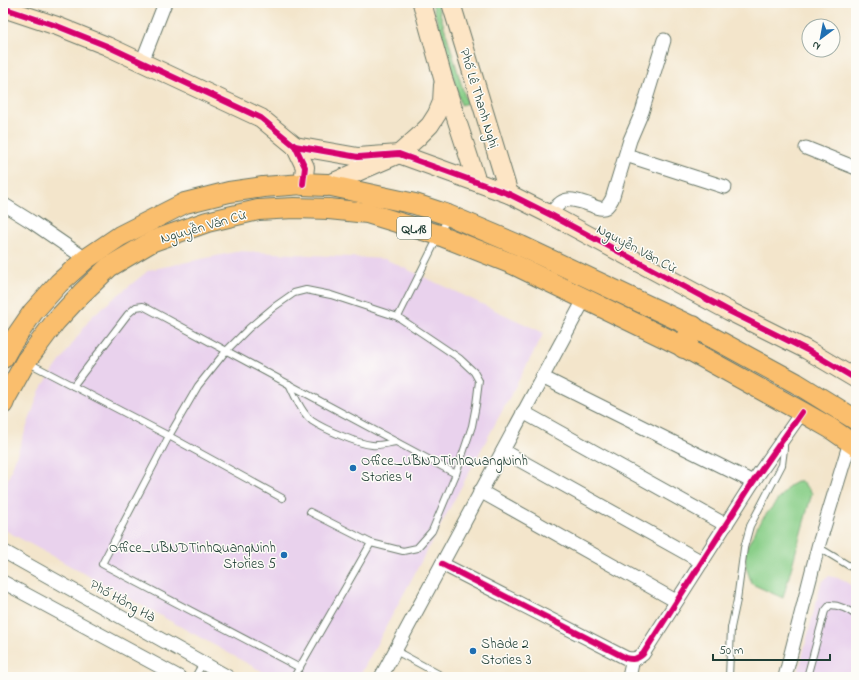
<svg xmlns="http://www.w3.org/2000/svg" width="859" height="680" viewBox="0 0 859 680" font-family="'Indie Flower',sans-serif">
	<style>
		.built { fill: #e9d2ed }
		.green { fill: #8acf89; stroke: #54865e }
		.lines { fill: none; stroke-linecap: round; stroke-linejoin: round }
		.lane-casing { stroke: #697869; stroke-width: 8 }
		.street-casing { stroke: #697869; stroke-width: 15 }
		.secondary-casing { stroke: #697869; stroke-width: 20 }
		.primary-casing { stroke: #697869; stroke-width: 22 }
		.highway-casing { stroke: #697869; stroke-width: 24 }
		.lane { stroke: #fff; stroke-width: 6 }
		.street { stroke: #fff; stroke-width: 13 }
		.secondary { stroke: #fde5c5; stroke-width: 18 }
		.primary { stroke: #fabe6d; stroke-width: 20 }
		.highway { stroke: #fabe6d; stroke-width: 22 }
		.cycleway-casing { stroke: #fdfcf7; stroke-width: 8 }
		.cycleway { stroke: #d6006c; stroke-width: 6 }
		.poi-dot { fill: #1f6fb2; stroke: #fdfcf7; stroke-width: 1.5 }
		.labels { text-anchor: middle; stroke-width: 3; stroke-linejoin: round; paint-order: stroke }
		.shield { fill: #fdfcf7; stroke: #62766e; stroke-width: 1 }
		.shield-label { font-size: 13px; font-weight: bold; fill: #1f3d34 }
		.street-label { font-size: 14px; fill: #1f3d34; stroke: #fdfcf7 }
		.poi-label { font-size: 14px; fill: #1f3d34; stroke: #fdfcf7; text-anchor: start }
	</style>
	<rect width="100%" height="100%" fill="#fdfcf7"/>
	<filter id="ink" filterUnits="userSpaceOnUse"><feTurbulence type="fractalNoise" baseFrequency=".025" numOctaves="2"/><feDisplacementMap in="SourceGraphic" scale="8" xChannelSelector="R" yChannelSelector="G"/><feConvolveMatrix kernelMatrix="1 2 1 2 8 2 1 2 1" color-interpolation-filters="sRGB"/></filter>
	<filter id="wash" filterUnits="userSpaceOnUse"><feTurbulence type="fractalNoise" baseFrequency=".012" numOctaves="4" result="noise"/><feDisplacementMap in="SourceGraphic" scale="16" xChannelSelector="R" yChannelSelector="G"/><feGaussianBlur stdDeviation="0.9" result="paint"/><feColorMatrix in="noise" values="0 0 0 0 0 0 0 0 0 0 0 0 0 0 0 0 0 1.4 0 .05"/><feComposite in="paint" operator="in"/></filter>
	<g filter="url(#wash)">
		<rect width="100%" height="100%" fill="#f3e5cb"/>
		<g class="built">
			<polygon points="240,251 385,259 544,333 359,677 272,677 3,529 3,493 40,390 92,316 149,270"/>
			<polygon points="829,576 842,579 856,589 856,677 797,677 821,583"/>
		</g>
		<g class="green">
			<polygon points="432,3 437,3 467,103 461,105"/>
			<polygon points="800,480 812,493 783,598 752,584 746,567 745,550 760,522 789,486"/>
		</g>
	</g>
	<g filter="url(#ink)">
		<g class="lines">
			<g class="lane-casing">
				<g id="lane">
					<polyline points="398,317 448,217"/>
					<polyline points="27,362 169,436 282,498"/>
					<path d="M289,384C295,396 301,412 312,421C324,429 358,444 372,445C380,446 388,443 396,442"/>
					<polyline points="73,386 128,314 136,307 143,306 456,474"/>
					<polyline points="818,547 856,570"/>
					<polyline points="394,650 444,677"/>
					<polyline points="300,668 102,564 169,436 198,386 226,351 249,328 274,307 294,293 306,290 331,295 398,317 459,358 474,372 479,381 476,405 472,426 456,474 432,531 417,548 403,551 371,543 310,512"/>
					<polyline points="195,677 203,663"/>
					<polyline points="294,677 371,543"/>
					<polyline points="729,677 731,628 737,600 744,548 750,526 782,465 784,449 784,441"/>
					<path d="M807,677L825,611L830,605C840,605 848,610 856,615"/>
				</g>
			</g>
			<g class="street-casing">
				<g id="street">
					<polyline points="142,62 165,3"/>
					<polyline points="806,148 856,168"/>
					<polyline points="626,155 725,187"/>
					<polyline points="3,204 32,222 86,259"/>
					<path d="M551,215C562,194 572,199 591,205C595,207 600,209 604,208C608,207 610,202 612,199L630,140L642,112L664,40"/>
					<polyline points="542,377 753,482"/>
					<polyline points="523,412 726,525"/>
					<polyline points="503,451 702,562"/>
					<polyline points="480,491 676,601"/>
					<polyline points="3,551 228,677"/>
					<path d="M442,564L626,658C634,660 637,659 643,654L753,482L802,412"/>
					<polyline points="3,582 179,677"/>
					<polyline points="381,677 585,298"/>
					<polyline points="629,677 633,659"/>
					<polyline points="785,677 818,547 850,442"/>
				</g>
			</g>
			<g class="secondary-casing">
				<g id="secondary">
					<polyline points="422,3 443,78 477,182"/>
					<polyline points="451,3 509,194"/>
					<polyline points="3,8 57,26 107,46 261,118 295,146 305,167 303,184"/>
					<polyline points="295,146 358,157 399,154 509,194 551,215 729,311 807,350 856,379"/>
					<polyline points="327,185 399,154 418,137 430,125 437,114 442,102 443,85"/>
				</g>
			</g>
			<g class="primary-casing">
				<g id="primary">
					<polyline points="327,185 415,204 448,215 521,246 693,327 796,383 856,420"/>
					<polyline points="3,358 11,344 33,312 59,283 86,259 120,236 185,203 229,192 263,187 303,184"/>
					<polyline points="3,404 5,399 26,361 55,322 81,294 109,267 153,241 207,222 258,210 294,208 329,209 367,213 439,235 515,265 684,347 802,412 830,428 856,446"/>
				</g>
			</g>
			<g class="highway-casing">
				<g id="highway">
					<polyline points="303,184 327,185"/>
					<polyline points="684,347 693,327"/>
				</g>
			</g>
			<use href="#lane" class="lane"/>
			<use href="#street" class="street"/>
			<use href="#secondary" class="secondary"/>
			<use href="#primary" class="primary"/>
			<use href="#highway" class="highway"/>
			<g class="cycleway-casing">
				<g id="cycleway">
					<polyline points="3,8 57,26 107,46 261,118 295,146 305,167 303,184"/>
					<polyline points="295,146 358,157 399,154 509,194 551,215 729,311 807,350 856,379"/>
					<path d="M442,564L626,658C634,660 637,659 643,654L753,482L802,412"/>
				</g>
			</g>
			<use href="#cycleway" class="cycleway"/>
		</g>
	</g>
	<g class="poi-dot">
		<circle cx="353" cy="468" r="4"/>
		<circle cx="284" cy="555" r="4"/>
		<circle cx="473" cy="651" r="4"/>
	</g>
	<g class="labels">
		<rect class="shield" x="397" y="217" width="34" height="22" rx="3"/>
		<g class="shield-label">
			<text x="414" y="233">QL.18</text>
		</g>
		<g class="street-label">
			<text transform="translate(480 98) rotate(73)" y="5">Phố Lê Thanh Nghị</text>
			<text transform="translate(203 226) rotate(-16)" y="5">Nguyễn Văn Cừ</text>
			<text transform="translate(637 248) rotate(28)" y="5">Nguyễn Văn Cừ</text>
			<text transform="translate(123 600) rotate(29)" y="5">Phố Hồng Hà</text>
		</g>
		<g class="poi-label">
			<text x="361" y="465">Office_UBNDTinhQuangNinh<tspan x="361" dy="16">Stories 4</tspan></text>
			<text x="276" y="552" text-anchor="end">Office_UBNDTinhQuangNinh<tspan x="276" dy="16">Stories 5</tspan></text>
			<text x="481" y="648">Shade 2<tspan x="481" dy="16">Stories 3</tspan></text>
		</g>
	</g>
	<rect width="859" height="680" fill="none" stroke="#fdfcf7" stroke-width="16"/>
	<g transform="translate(821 38) rotate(212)"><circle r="19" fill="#fdfcf7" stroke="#a4b0a9"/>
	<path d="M0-3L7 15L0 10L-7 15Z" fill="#1f6fb2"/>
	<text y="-6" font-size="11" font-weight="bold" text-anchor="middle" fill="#1f3d34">N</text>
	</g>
	<path d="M713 654v6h117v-6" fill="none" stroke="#1f3d34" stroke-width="2"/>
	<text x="719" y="654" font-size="12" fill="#1f3d34" stroke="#fdfcf7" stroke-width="3" paint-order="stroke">50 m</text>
</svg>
